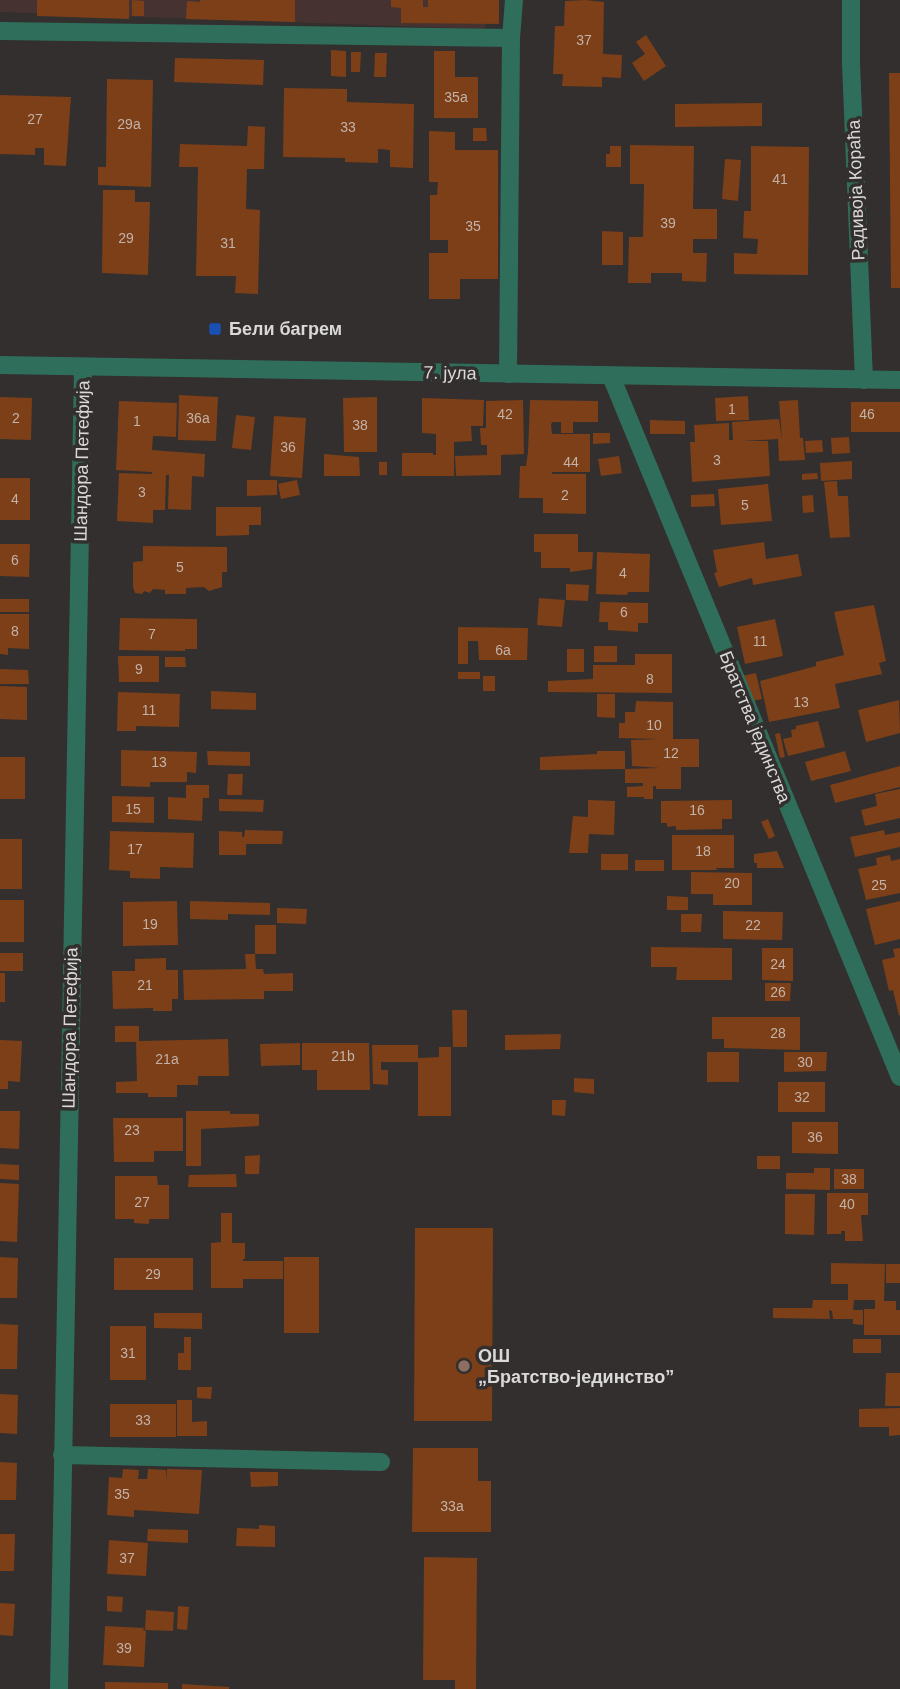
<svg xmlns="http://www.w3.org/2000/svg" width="900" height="1689" viewBox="0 0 900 1689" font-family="Arial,sans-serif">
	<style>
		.industrial { fill: #463230 }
		.building { fill: #7c3f18 }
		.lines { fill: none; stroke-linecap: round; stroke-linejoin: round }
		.minor { stroke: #306e5c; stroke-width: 18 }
		.transit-dot { fill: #1a4fb4; stroke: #322f2e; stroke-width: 2.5 }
		.education-dot { fill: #8d6e63; stroke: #322f2e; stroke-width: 2.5 }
		.labels { text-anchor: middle; stroke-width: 7; stroke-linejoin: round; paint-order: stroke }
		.number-label { font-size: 14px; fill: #c3b2a8 }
		.street-label { font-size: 18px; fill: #dbd9d8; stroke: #322f2e }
		.poi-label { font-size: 18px; font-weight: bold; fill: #dbd9d8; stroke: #322f2e; text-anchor: start }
	</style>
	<rect width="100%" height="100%" fill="#322f2e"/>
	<polygon class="industrial" points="0,0 489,0 485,29 0,12"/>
	<g class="building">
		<polygon points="37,0 129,0 129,19 37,16"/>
		<polygon points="132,0 144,1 144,16 132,16"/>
		<polygon points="200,0 295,0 295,22 186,19 187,1 200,2"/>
		<polygon points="391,0 423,0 423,7 428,7 428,0 499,0 499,24 401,23 401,8 391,7"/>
		<polygon points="585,0 604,2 603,54 622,55 621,78 602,77 602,87 562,86 563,74 553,74 555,26 564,26 565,1"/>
		<polygon points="646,35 666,66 644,81 632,63 645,54 636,42"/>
		<polygon points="331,50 346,51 346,77 331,76"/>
		<polygon points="434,51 455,51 455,77 478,77 478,118 434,118"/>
		<polygon points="351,52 361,52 360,72 351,72"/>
		<polygon points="375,53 387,53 386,77 374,77"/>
		<polygon points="175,58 264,60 263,85 174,82"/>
		<polygon points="889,73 900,73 900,288 891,288"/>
		<polygon points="107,79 153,80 151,187 98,185 98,167 106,167"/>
		<polygon points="284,88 347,89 347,102 414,104 413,168 390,167 390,150 378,149 378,163 345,162 345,158 283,157"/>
		<polygon points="0,95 71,97 66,166 44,165 44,148 35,148 35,155 0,154"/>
		<polygon points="762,103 762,126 675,127 675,104"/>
		<polygon points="248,126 265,127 264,169 247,169 246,209 260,210 258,294 235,293 236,276 196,276 198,167 179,167 180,144 247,146"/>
		<polygon points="473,128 486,128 487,141 473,141"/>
		<polygon points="429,131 455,132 455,150 498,150 498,279 460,279 460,299 429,299 429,253 448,253 448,240 430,240 430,195 437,195 438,182 429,182"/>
		<polygon points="630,145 694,146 693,209 717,209 717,239 693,239 693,253 707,253 706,282 682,281 682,273 651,273 651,283 628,283 629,237 643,237 644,184 630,184"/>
		<polygon points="610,146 621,146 621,167 606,167 606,154 610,154"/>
		<polygon points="751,146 809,147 808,275 734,274 734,253 757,254 758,239 743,238 744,211 751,211"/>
		<polygon points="725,159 741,160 738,201 722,199"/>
		<polygon points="103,190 135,190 135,202 150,202 148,275 102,273"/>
		<polygon points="602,231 623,232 623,265 602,265"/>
		<polygon points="179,395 218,397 216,441 178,440"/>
		<polygon points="748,396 749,420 716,421 715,398"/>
		<polygon points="0,397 32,398 31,440 0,439"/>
		<polygon points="377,397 377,452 344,452 343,398"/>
		<polygon points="422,398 484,400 483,426 471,426 472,441 454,442 454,476 402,476 402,453 433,453 433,455 436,455 436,434 422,433"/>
		<polygon points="523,400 524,454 501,455 501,475 456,476 455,456 487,455 487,445 481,445 480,428 486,428 486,401"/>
		<polygon points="530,400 598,401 598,422 573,422 573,433 561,433 561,422 552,422 551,425 552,434 590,434 590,472 552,472 552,474 586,474 586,514 543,513 543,498 519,498 520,466 526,466 528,452"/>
		<polygon points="798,400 800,438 803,438 805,460 779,461 778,439 743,441 768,441 770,476 692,482 690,442 695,442 694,425 729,423 729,440 733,440 732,422 779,419 782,439 779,401"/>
		<polygon points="119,401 177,403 176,437 153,436 152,450 205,454 204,477 192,476 191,510 168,509 169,475 166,475 165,510 153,510 153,523 117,521 119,473 152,474 152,472 116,470"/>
		<rect x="851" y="402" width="49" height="30"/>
		<polygon points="236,415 255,417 251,450 232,448"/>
		<polygon points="274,416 306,418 302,478 270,476"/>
		<polygon points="650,420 685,421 685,434 650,434"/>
		<polygon points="593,433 610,433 610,443 593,444"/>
		<polygon points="849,437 850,453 832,454 831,438"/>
		<polygon points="822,440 823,452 806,453 805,441"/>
		<polygon points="324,454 359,457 360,476 324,476"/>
		<polygon points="619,456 622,473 601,476 598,459"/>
		<polygon points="852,461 852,479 821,481 820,463"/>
		<rect x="379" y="462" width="8" height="13"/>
		<polygon points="817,473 818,479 802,480 802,474"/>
		<rect x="0" y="478" width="30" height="42"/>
		<polygon points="247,480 277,480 277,495 247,496"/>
		<polygon points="297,480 300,495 281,499 278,484"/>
		<polygon points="837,481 838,496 848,496 850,537 830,538 824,482"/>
		<polygon points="768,484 772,521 721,525 718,489"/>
		<polygon points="714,494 715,506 691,507 691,495"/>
		<polygon points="813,495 814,512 803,513 802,496"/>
		<polygon points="216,507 261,507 261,525 249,525 249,535 216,536"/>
		<polygon points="534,534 578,534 578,552 593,552 592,569 570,572 570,568 541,568 541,552 534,552"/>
		<polygon points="764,542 766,559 798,554 802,576 753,585 752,578 719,587 714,573 717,572 713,550"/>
		<polygon points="0,544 30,544 29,577 0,576"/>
		<polygon points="143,546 227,547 227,572 222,572 222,587 209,591 204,587 186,588 186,594 165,594 165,590 153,589 150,593 144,591 142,594 135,593 133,587 133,562 143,561"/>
		<polygon points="597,552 650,554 649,592 628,592 627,595 596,594"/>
		<polygon points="566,584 589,585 588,601 566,600"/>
		<polygon points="539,598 565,600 562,627 537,625"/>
		<rect x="0" y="599" width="29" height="13"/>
		<polygon points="600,602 648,603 648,623 638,623 638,632 608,630 608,622 599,622"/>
		<polygon points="874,605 886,661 879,663 882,674 835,684 840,708 769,722 760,681 816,666 816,662 844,655 834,612"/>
		<polygon points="0,614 29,614 29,649 8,648 8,655 0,654"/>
		<polygon points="120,618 197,619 197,649 185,649 185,651 119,650"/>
		<polygon points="775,619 783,656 745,664 737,627"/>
		<polygon points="458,627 528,628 527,660 479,660 478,641 468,641 468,664 458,664"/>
		<rect x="594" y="646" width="23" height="16"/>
		<rect x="567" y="649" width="17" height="23"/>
		<polygon points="635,654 672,654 672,693 548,692 548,681 593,679 593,665 635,665"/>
		<polygon points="118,656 159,656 159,682 119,682"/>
		<polygon points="165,657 185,657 186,667 165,667"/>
		<polygon points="0,669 28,670 29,684 0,684"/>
		<rect x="458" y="672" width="22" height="7"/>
		<polygon points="756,673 762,699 748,702 742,676"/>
		<rect x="483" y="676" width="12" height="15"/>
		<polygon points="0,686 27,687 27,720 0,719"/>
		<polygon points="211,691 256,693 256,710 211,709"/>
		<polygon points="118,692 180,694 179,727 136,726 136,731 117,731"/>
		<polygon points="597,694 615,694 615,718 597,717"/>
		<polygon points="899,700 900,733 866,742 858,710"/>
		<polygon points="636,701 673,702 673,739 699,739 699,767 681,767 681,789 656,789 656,786 653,786 653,799 644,799 644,797 627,797 627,787 643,786 643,783 625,783 625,769 540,770 540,757 597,754 597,751 625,751 625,769 660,768 632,766 631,740 659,739 619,738 619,723 625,723 625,712 635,712"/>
		<polygon points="818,721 825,747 788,756 783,739 792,737 791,730 796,729 796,726"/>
		<polygon points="780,733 785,757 780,758 775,734"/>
		<polygon points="121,750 197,752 196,773 187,772 187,782 150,782 150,787 121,786"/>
		<polygon points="207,751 250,752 250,766 208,765"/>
		<polygon points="845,751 851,771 811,781 805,762"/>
		<rect x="0" y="757" width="25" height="42"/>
		<polygon points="900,766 900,787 835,803 830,785"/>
		<polygon points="228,774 243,774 242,795 227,795"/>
		<polygon points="186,785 209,785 209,798 203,798 202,821 168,819 168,797 186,798"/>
		<polygon points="900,789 900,818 865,826 861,810 877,806 875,794"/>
		<polygon points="112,796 154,797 154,823 112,822"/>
		<polygon points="219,799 264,800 263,812 219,811"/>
		<polygon points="588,800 615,801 614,835 589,834 588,853 569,853 573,816 588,817"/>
		<polygon points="732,800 732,819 722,819 722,829 676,830 676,826 667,827 667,823 661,823 661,801"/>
		<polygon points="768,819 775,836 769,839 761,822"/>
		<polygon points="245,830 283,831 282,844 246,844 246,855 219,855 219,831 242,832 242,837 244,837"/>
		<polygon points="884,830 885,835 900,832 900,847 855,857 850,837"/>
		<polygon points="110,831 194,833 193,868 160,867 160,879 130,878 130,871 109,870"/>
		<polygon points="672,835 734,835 734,868 716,868 717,870 672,870"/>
		<rect x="0" y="839" width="22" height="50"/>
		<polygon points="777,851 784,868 757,868 757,863 754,863 754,854"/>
		<rect x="601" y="854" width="27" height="16"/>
		<polygon points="890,855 891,861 900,859 900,893 866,900 858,869 877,865 876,858"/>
		<rect x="635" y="860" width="29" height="11"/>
		<polygon points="691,872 752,873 752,905 713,905 713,894 691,894"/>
		<polygon points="667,896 688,897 688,910 667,910"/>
		<rect x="0" y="900" width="24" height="42"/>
		<polygon points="177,901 178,945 123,946 123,902"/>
		<polygon points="190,901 270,903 270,915 228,914 228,920 190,919"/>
		<polygon points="900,901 900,939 875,945 866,909"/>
		<polygon points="277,908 307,909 306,924 277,923"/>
		<polygon points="723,911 783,912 782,940 723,939"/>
		<polygon points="681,914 702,914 701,932 681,932"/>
		<rect x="255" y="925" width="21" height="29"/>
		<polygon points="651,947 732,948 732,980 676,980 677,967 651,967"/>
		<polygon points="762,948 793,948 793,981 762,980"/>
		<polygon points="900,948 900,1015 899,1016 893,990 889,991 882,960 895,957 893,949"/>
		<rect x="0" y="953" width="23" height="18"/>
		<polygon points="245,954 255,954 256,969 263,969 264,974 293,973 293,991 264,991 264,999 184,1000 183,970 246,969"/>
		<polygon points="166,958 166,970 178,970 178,999 172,999 172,1011 153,1011 153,1008 113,1009 112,971 135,971 135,959"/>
		<rect x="0" y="973" width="5" height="29"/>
		<polygon points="765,983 791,983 790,1001 765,1001"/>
		<polygon points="452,1010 467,1010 467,1047 453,1047"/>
		<polygon points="712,1017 800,1017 800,1050 724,1048 724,1039 712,1039"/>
		<polygon points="115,1026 139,1026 139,1041 228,1039 229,1076 198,1076 198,1085 177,1085 177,1097 148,1097 148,1093 116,1093 116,1082 137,1081 136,1042 115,1042"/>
		<polygon points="561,1034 560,1049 505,1050 505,1035"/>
		<polygon points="0,1040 22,1041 20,1082 8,1081 8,1089 0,1089"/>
		<polygon points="300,1043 300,1065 261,1066 260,1044"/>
		<polygon points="302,1043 369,1043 370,1090 317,1090 317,1070 302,1070"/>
		<polygon points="372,1045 418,1045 418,1058 439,1057 439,1047 451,1047 451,1116 418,1116 418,1062 381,1062 381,1070 388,1070 388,1085 373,1084"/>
		<rect x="707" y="1052" width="32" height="30"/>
		<polygon points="784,1052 827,1052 826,1071 784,1072"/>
		<polygon points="574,1078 594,1079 594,1094 574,1092"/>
		<rect x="778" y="1082" width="47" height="30"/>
		<polygon points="552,1100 566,1100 565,1116 552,1115"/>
		<polygon points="0,1111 20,1111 19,1149 0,1148"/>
		<polygon points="186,1111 230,1111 230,1114 259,1114 259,1126 201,1129 201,1166 186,1166"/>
		<polygon points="113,1118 183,1118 183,1151 154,1151 154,1162 114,1162"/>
		<polygon points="792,1122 838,1122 838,1154 792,1153"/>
		<polygon points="260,1155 259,1174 245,1174 245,1156"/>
		<rect x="757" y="1156" width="23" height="13"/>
		<polygon points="0,1164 19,1165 19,1180 0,1179"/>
		<polygon points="814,1168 830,1168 830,1190 786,1189 786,1173 814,1173"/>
		<rect x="834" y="1169" width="30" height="20"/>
		<polygon points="236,1174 237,1187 188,1187 189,1175"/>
		<polygon points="115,1176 157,1176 158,1185 169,1185 169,1219 149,1219 149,1224 134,1223 134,1219 115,1219"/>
		<polygon points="0,1183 19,1184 17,1242 0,1241"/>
		<polygon points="827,1193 868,1193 868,1215 861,1215 863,1241 845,1241 845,1231 841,1231 841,1234 827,1234"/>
		<polygon points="785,1194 815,1194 814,1235 785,1234"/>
		<polygon points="221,1213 232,1213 232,1243 245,1243 245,1259 243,1259 243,1261 283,1261 283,1279 243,1279 243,1288 211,1288 211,1243 221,1242"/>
		<polygon points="415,1228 493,1228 492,1421 414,1421"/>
		<polygon points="0,1257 18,1258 17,1298 0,1298"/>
		<rect x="284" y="1257" width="35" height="76"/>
		<rect x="114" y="1258" width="79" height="32"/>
		<polygon points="831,1263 885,1264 884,1301 896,1301 896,1310 900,1310 900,1335 864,1335 864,1309 875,1309 875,1300 854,1300 853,1310 863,1310 863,1325 853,1324 853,1319 833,1319 832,1311 829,1310 830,1319 773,1318 773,1308 812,1308 813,1300 848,1300 848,1284 831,1284"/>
		<rect x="886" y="1264" width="14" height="19"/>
		<polygon points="154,1313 202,1313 202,1329 154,1328"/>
		<polygon points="0,1324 18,1325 17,1369 0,1369"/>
		<rect x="110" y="1326" width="36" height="54"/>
		<polygon points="184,1337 191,1337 191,1370 178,1370 178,1353 184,1353"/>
		<rect x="853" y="1339" width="28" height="14"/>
		<polygon points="886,1373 900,1373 900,1406 885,1406"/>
		<polygon points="197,1387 212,1387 211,1399 197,1398"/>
		<polygon points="0,1394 18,1395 17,1434 0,1433"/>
		<polygon points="177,1400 192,1400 192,1422 207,1421 207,1436 177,1436"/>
		<rect x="110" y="1404" width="66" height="33"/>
		<polygon points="900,1408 900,1435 889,1436 889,1427 859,1427 859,1409"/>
		<polygon points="413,1448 478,1448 478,1481 491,1481 491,1532 412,1532"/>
		<polygon points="0,1462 17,1463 16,1500 0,1500"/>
		<polygon points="123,1469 139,1470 138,1479 147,1479 148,1469 166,1470 166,1480 167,1469 202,1470 199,1514 134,1510 134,1517 107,1515 109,1477 122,1478"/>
		<polygon points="250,1472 278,1472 278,1486 251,1487"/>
		<polygon points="259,1525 275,1526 275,1547 236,1546 237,1528 259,1529"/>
		<polygon points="148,1529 188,1530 188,1543 147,1541"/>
		<polygon points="0,1534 15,1534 14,1571 0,1571"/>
		<polygon points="109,1540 148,1543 146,1576 107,1574"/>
		<polygon points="424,1557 477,1558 476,1689 455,1689 455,1680 423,1680"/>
		<polygon points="107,1596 123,1597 122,1612 107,1611"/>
		<polygon points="0,1603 15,1604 13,1636 0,1635"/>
		<polygon points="178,1606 189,1607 187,1630 177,1629"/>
		<polygon points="146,1610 174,1612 173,1631 145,1630"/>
		<polygon points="105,1626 144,1628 143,1630 146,1631 144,1667 103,1665"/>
		<polygon points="105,1682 168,1683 168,1689 105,1689"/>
		<polygon points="182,1684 229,1687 229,1689 182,1689"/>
	</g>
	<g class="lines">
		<g class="minor">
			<polyline points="851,0 851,64 864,380"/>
			<polyline points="0,31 511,38"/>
			<polyline points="0,365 900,380"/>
			<polyline points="508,374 511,38 514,0"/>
			<polyline points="611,376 900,1077"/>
			<polyline points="62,1455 381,1462"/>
			<polyline points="59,1689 83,367"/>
		</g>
	</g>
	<rect class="transit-dot" x="208" y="322" width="14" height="14" rx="3.5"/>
	<circle class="education-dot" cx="464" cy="1366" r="7"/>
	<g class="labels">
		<g class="number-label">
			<text x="584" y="45">37</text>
			<text x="456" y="102">35a</text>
			<text x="35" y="124">27</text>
			<text x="129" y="129">29a</text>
			<text x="348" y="132">33</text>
			<text x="780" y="184">41</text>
			<text x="668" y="228">39</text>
			<text x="473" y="231">35</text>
			<text x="126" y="243">29</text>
			<text x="228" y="248">31</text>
			<text x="732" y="414">1</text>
			<text x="505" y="419">42</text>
			<text x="867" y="419">46</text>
			<text x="16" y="423">2</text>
			<text x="198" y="423">36a</text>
			<text x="137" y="426">1</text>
			<text x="360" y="430">38</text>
			<text x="288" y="452">36</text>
			<text x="717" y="465">3</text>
			<text x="571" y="467">44</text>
			<text x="142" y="497">3</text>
			<text x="565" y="500">2</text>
			<text x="15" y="504">4</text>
			<text x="745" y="510">5</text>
			<text x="15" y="565">6</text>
			<text x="180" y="572">5</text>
			<text x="623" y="578">4</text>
			<text x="624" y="617">6</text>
			<text x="15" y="636">8</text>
			<text x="152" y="639">7</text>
			<text x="760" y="646">11</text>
			<text x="503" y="655">6a</text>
			<text x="139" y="674">9</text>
			<text x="650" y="684">8</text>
			<text x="801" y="707">13</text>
			<text x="149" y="715">11</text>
			<text x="654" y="730">10</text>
			<text x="671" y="758">12</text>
			<text x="159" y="767">13</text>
			<text x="133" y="814">15</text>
			<text x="697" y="815">16</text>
			<text x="135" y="854">17</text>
			<text x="703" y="856">18</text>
			<text x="732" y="888">20</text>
			<text x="879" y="890">25</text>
			<text x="150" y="929">19</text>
			<text x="753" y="930">22</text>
			<text x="778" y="969">24</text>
			<text x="145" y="990">21</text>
			<text x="778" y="997">26</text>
			<text x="778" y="1038">28</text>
			<text x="343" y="1061">21b</text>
			<text x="167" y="1064">21a</text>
			<text x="805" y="1067">30</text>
			<text x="802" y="1102">32</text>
			<text x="132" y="1135">23</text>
			<text x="815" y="1142">36</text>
			<text x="849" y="1184">38</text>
			<text x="142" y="1207">27</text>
			<text x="847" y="1209">40</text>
			<text x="153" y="1279">29</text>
			<text x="128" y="1358">31</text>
			<text x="143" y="1425">33</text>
			<text x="122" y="1499">35</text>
			<text x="452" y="1511">33a</text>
			<text x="127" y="1563">37</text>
			<text x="124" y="1653">39</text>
		</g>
		<g class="street-label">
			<text transform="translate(856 190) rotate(-92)" y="6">Радивоја Кораћа</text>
			<text transform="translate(450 373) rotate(1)" y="6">7. јула</text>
			<text transform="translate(82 461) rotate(-89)" y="6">Шандора Петефија</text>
			<text transform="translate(755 727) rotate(68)" y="6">Братства јединства</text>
			<text transform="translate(70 1028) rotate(-89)" y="6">Шандора Петефија</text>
		</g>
		<g class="poi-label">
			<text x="229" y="335">Бели багрем</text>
			<text x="478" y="1362">ОШ<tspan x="478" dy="21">„Братство-јединство”</tspan></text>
		</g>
	</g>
</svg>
